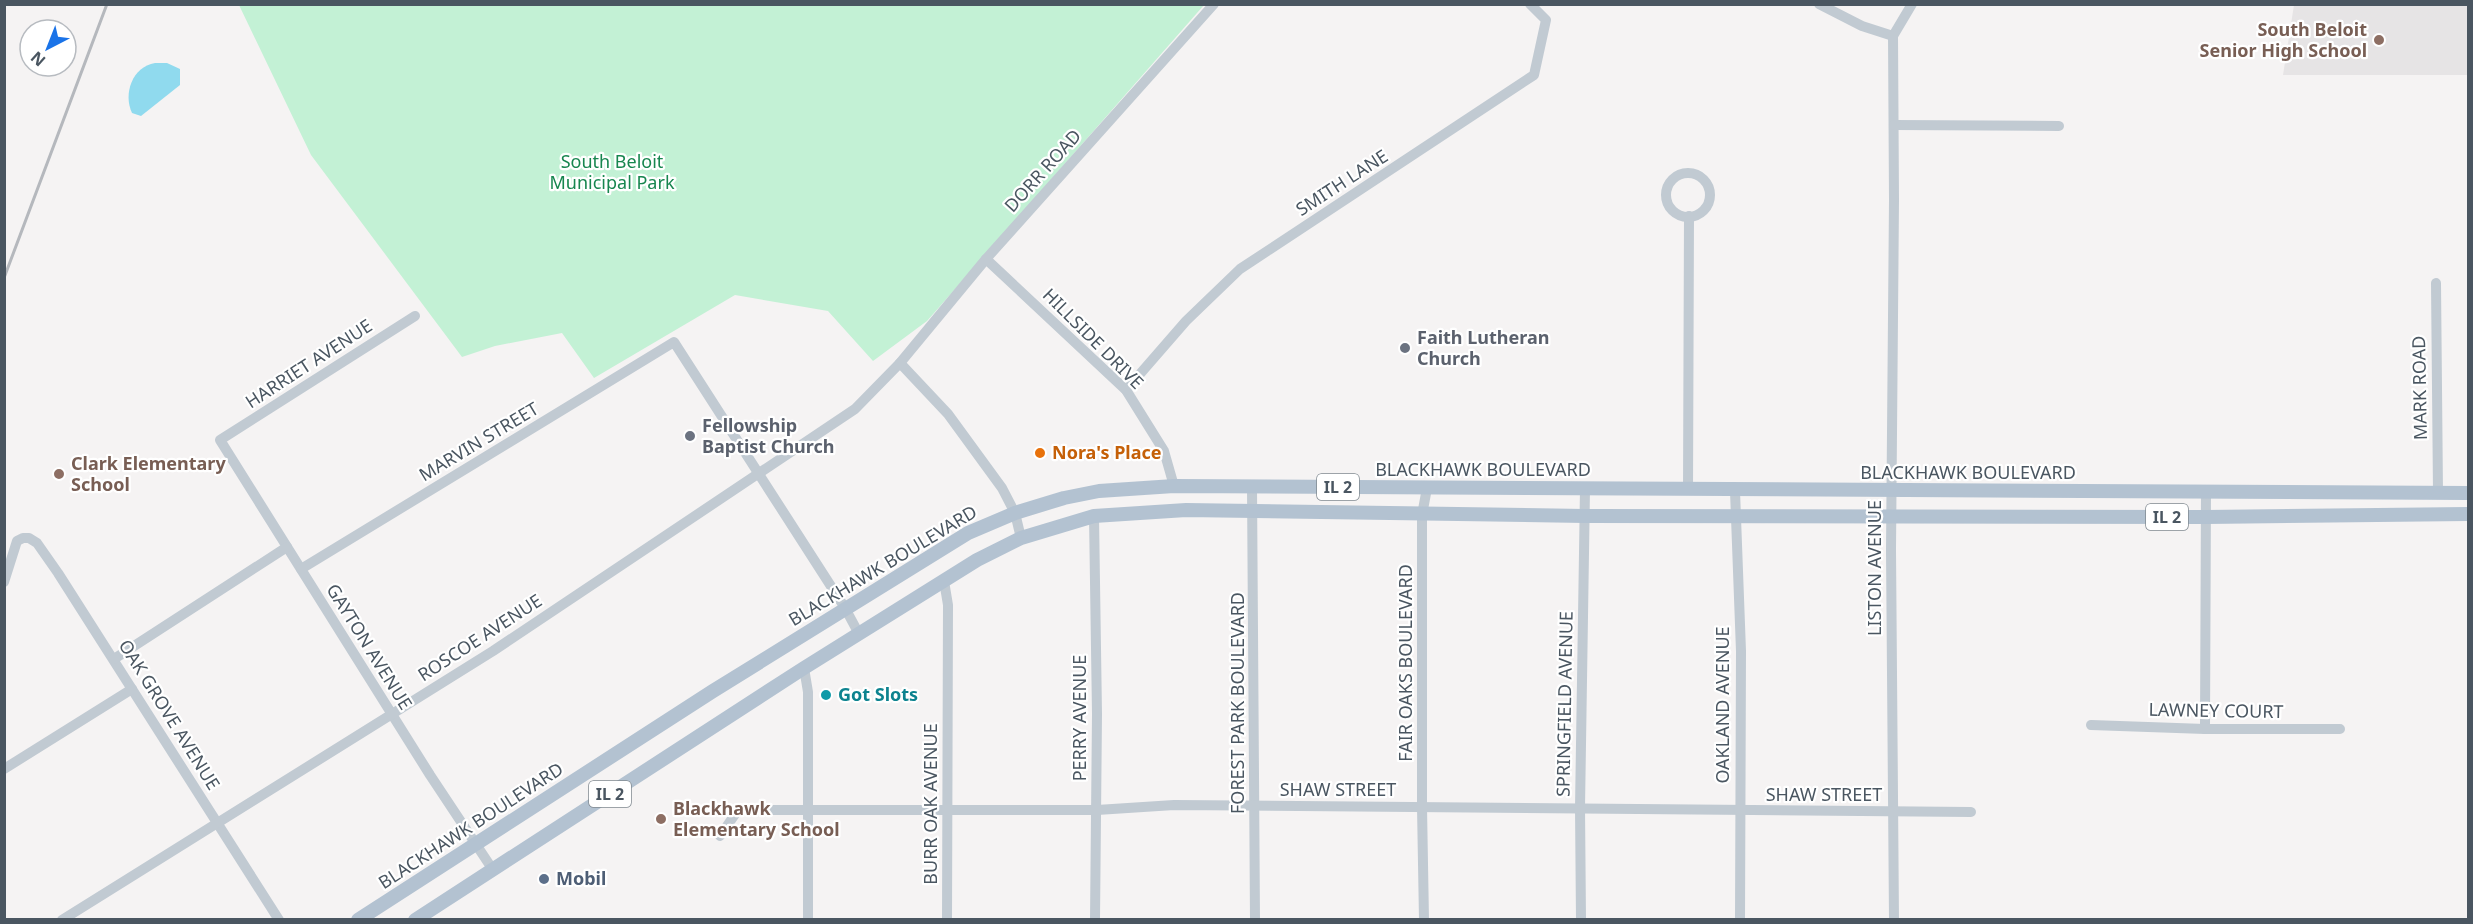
<svg xmlns="http://www.w3.org/2000/svg" width="2473" height="924" viewBox="0 0 2473 924" font-family="'Noto Sans',sans-serif">
	<style>
		.education { fill: #e6e4e5 }
		.green { fill: #c3f1d5 }
		.water { fill: #90daee }
		.lines { fill: none; stroke-linecap: round; stroke-linejoin: round }
		.minor { stroke: #c1cad2; stroke-width: 10 }
		.major { stroke: #b3c2d1; stroke-width: 14 }
		.rail { stroke: #b5b8bd; stroke-width: 3 }
		.education-dot { fill: #8d6e63; stroke: #fff; stroke-width: 2 }
		.worship-dot { fill: #6b7280; stroke: #fff; stroke-width: 2 }
		.food-dot { fill: #e8710a; stroke: #fff; stroke-width: 2 }
		.culture-dot { fill: #0f9aa8; stroke: #fff; stroke-width: 2 }
		.service-dot { fill: #5c6f8a; stroke: #fff; stroke-width: 2 }
		.labels { text-anchor: middle; stroke-width: 4.5; stroke-linejoin: round; paint-order: stroke }
		.shield { fill: #fff; stroke: #808990; stroke-width: 1.5 }
		.shield-label { font-size: 16px; font-weight: bold; fill: #4a5661 }
		.education-label { font-size: 18px; font-weight: bold; fill: #785e54; stroke: #fff; text-anchor: start }
		.park-label { font-size: 18px; fill: #17864f; stroke: #fff }
		.street-label { font-size: 18px; fill: #4a5661; stroke: #fff }
		.worship-label { font-size: 18px; font-weight: bold; fill: #5b616d; stroke: #fff; text-anchor: start }
		.food-label { font-size: 18px; font-weight: bold; fill: #c56008; stroke: #fff; text-anchor: start }
		.culture-label { font-size: 18px; font-weight: bold; fill: #0d838f; stroke: #fff; text-anchor: start }
		.service-label { font-size: 18px; font-weight: bold; fill: #4e5e75; stroke: #fff; text-anchor: start }
	</style>
	<rect width="100%" height="100%" fill="#f5f3f3"/>
	<polygon class="education" points="2294,5 2468,5 2468,75 2283,75"/>
	<polygon class="green" points="239,5 1204,5 927,321 873,361 828,311 735,295 594,378 562,333 495,346 462,357 311,155"/>
	<path class="water" d="M155,63H167L180,69V85L141,116L132,113C123,94 132,67 155,63Z"/>
	<g class="lines">
		<g class="minor">
			<polyline points="1819,4 1862,26 1893,36 1912,4"/>
			<polyline points="1893,36 1894,200 1891,550 1894,920"/>
			<polyline points="1894,125 2059,126"/>
			<circle cx="1688" cy="195" r="22"/>
			<polyline points="986,259 1126,390 1164,451 1174,486"/>
			<polyline points="2436,283 2438,493"/>
			<polyline points="415,316 220,440 430,775 493,870"/>
			<polyline points="900,363 948,414 1002,488 1015,513 1021,538"/>
			<polyline points="1126,390 1186,321 1240,269 1534,75 1546,20 1530,4"/>
			<polyline points="1252,487 1255,920"/>
			<polyline points="1688,490 1689,216"/>
			<polyline points="1735,491 1741,651 1740,920"/>
			<polyline points="1094,516 1097,714 1095,920"/>
			<polyline points="301,569 674,342 845,608 859,634"/>
			<polyline points="944,581 948,605 947,920"/>
			<polyline points="4,582 17,541 23,538 29,538 37,543 58,573 279,920"/>
			<polyline points="114,659 287,547"/>
			<polyline points="804,668 808,692 808,920"/>
			<polyline points="2091,725 2205,729 2340,729"/>
			<polyline points="2205,729 2206,491"/>
			<polyline points="4,769 132,689"/>
			<polyline points="720,836 738,810 1097,810 1174,805 1971,812"/>
			<polyline points="62,920 493,651 855,409 900,363 986,259 1214,4"/>
			<polyline points="1424,920 1422,807 1422,515 1427,488"/>
			<polyline points="1581,920 1580,808 1585,489"/>
		</g>
		<g class="major">
			<polyline points="358,920 713,691 968,533 1015,513 1064,498 1099,491 1174,486 2468,493"/>
			<polyline points="415,920 804,668 977,560 1021,538 1094,516 1186,510 1585,516 2206,517 2468,514"/>
		</g>
		<polyline class="rail" points="4,278 107,4"/>
	</g>
	<g class="education-dot">
		<circle cx="2379" cy="40" r="6"/>
		<circle cx="59" cy="474" r="6"/>
		<circle cx="661" cy="819" r="6"/>
	</g>
	<g class="worship-dot">
		<circle cx="1405" cy="348" r="6"/>
		<circle cx="690" cy="436" r="6"/>
	</g>
	<circle class="food-dot" cx="1040" cy="453" r="6"/>
	<circle class="culture-dot" cx="826" cy="695" r="6"/>
	<circle class="service-dot" cx="544" cy="879" r="6"/>
	<g class="labels">
		<g class="shield">
			<rect x="1317" y="474" width="42" height="26" rx="4.5"/>
			<rect x="2146" y="504" width="42" height="26" rx="4.5"/>
			<rect x="589" y="781" width="42" height="26" rx="4.5"/>
		</g>
		<g class="shield-label">
			<text x="1338" y="493">IL 2</text>
			<text x="2167" y="523">IL 2</text>
			<text x="610" y="800">IL 2</text>
		</g>
		<g class="education-label">
			<text x="2367" y="36" text-anchor="end">South Beloit<tspan x="2367" dy="21">Senior High School</tspan></text>
			<text x="71" y="470">Clark Elementary<tspan x="71" dy="21">School</tspan></text>
			<text x="673" y="815">Blackhawk<tspan x="673" dy="21">Elementary School</tspan></text>
		</g>
		<g class="park-label">
			<text x="612" y="168">South Beloit<tspan x="612" dy="21">Municipal Park</tspan></text>
		</g>
		<g class="street-label">
			<text transform="translate(1043 171) rotate(-48)" y="6">DORR ROAD</text>
			<text transform="translate(1342 183) rotate(-33)" y="6">SMITH LANE</text>
			<text transform="translate(1093 339) rotate(45)" y="6">HILLSIDE DRIVE</text>
			<text transform="translate(309 364) rotate(-33)" y="6">HARRIET AVENUE</text>
			<text transform="translate(2420 388) rotate(-91)" y="6">MARK ROAD</text>
			<text transform="translate(479 442) rotate(-31)" y="6">MARVIN STREET</text>
			<text x="1483" y="476">BLACKHAWK BOULEVARD</text>
			<text x="1968" y="479">BLACKHAWK BOULEVARD</text>
			<text transform="translate(883 566) rotate(-31)" y="6">BLACKHAWK BOULEVARD</text>
			<text transform="translate(1875 568) rotate(-90)" y="6">LISTON AVENUE</text>
			<text transform="translate(480 638) rotate(-33)" y="6">ROSCOE AVENUE</text>
			<text transform="translate(369 647) rotate(58)" y="6">GAYTON AVENUE</text>
			<text transform="translate(1406 663) rotate(-90)" y="6">FAIR OAKS BOULEVARD</text>
			<text transform="translate(1238 703) rotate(-90)" y="6">FOREST PARK BOULEVARD</text>
			<text transform="translate(1565 704) rotate(-89)" y="6">SPRINGFIELD AVENUE</text>
			<text transform="translate(1723 705) rotate(-90)" y="6">OAKLAND AVENUE</text>
			<text transform="translate(2216 711) rotate(1)" y="6">LAWNEY COURT</text>
			<text transform="translate(169 715) rotate(58)" y="6">OAK GROVE AVENUE</text>
			<text transform="translate(1080 718) rotate(-90)" y="6">PERRY AVENUE</text>
			<text x="1338" y="796">SHAW STREET</text>
			<text x="1824" y="801">SHAW STREET</text>
			<text transform="translate(931 804) rotate(-90)" y="6">BURR OAK AVENUE</text>
			<text transform="translate(471 826) rotate(-33)" y="6">BLACKHAWK BOULEVARD</text>
		</g>
		<g class="worship-label">
			<text x="1417" y="344">Faith Lutheran<tspan x="1417" dy="21">Church</tspan></text>
			<text x="702" y="432">Fellowship<tspan x="702" dy="21">Baptist Church</tspan></text>
		</g>
		<g class="food-label">
			<text x="1052" y="459">Nora's Place</text>
		</g>
		<g class="culture-label">
			<text x="838" y="701">Got Slots</text>
		</g>
		<g class="service-label">
			<text x="556" y="885">Mobil</text>
		</g>
	</g>
	<rect width="2473" height="924" fill="none" stroke="#4a5661" stroke-width="12"/>
	<g transform="translate(48 48) rotate(222)"><circle r="28" fill="#ffffff" stroke="#b7bbc0" stroke-width="1.5"/>
	<path d="M0-4.5L10 22L0 15L-10 22Z" fill="#1a73e8"/>
	<text y="-9" font-size="16" font-weight="bold" text-anchor="middle" fill="#4a5661">N</text>
	</g>
</svg>
